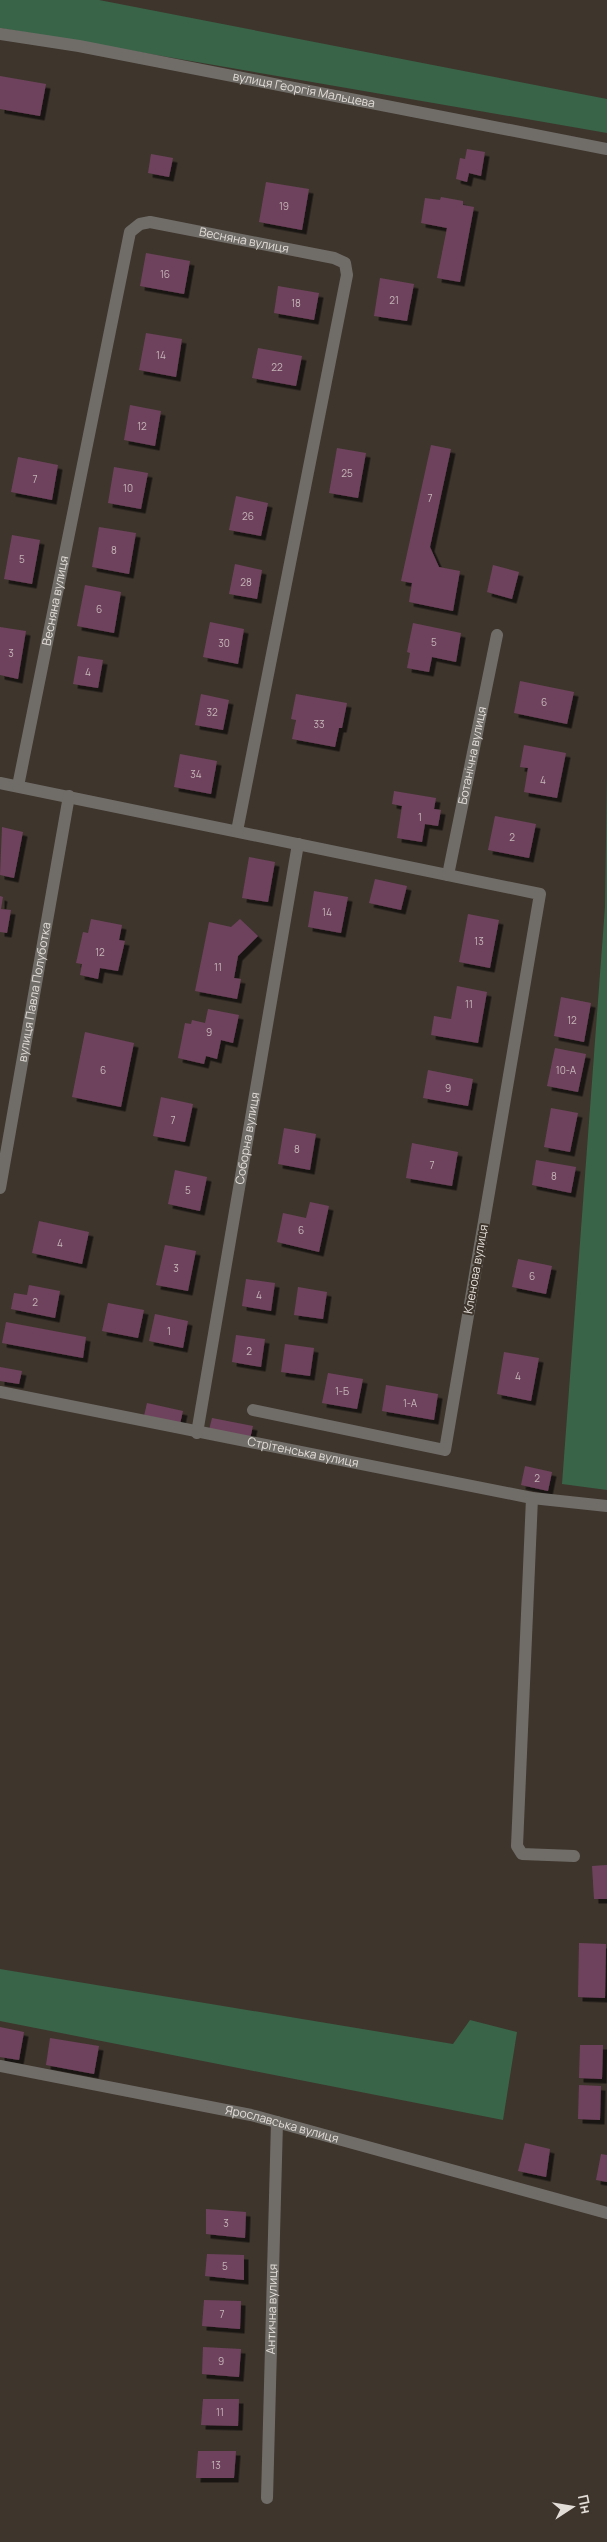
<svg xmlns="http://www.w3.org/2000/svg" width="607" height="2542" viewBox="0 0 607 2542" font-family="Manrope,sans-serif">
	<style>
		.green { fill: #396448 }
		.building { fill: #6e425c; filter: url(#shadow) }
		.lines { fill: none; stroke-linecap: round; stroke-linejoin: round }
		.minor { stroke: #706d68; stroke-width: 12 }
		.labels { text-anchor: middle; stroke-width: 4; stroke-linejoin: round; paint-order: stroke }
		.number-label { font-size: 10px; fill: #c6b6b9 }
		.street-label { font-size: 12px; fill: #e3ddd8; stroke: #3e352d }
	</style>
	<defs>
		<filter id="shadow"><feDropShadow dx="4.5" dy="4.5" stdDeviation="0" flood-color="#0009"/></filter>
	</defs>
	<rect width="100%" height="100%" fill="#3e352d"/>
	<g class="green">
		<polygon points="0,0 99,0 607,99 607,133 0,28"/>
		<polygon points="607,774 607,1490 562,1484 605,907"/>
		<polygon points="0,1969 453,2044 470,2020 517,2032 503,2120 0,2021"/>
	</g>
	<g class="building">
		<polygon points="0,76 46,84 40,116 0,109"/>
		<polygon points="467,149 485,152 481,176 469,173 467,182 456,179 460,158 465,159"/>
		<polygon points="151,154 173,158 169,177 148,173"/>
		<polygon points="266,182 309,189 302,230 259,222"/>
		<polygon points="441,197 463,201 463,205 474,207 460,282 437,278 447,228 421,223 425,198 440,200"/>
		<polygon points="146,253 190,261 184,294 140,286"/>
		<polygon points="380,278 414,284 407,321 374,316"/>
		<polygon points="278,286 319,293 314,320 274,313"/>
		<polygon points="146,333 182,339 176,377 139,370"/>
		<polygon points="258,348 302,356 296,386 252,378"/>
		<polygon points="130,405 161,411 155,446 124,440"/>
		<polygon points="431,445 451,449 430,547 439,567 460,571 453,611 409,602 412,583 401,581"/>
		<polygon points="337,448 366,453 358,498 329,493"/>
		<polygon points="18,457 58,465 52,500 11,492"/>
		<polygon points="114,467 148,473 141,509 108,503"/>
		<polygon points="236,496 268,503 261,536 229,530"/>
		<polygon points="99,527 136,533 129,574 92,567"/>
		<polygon points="12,535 40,540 32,584 4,579"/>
		<polygon points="235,564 262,570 257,599 229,594"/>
		<polygon points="493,565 519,572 512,599 487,592"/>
		<polygon points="85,585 121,592 114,633 77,626"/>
		<polygon points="210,622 244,629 238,664 203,657"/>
		<polygon points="413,623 461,633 456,662 432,657 429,672 407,668 410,653 407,652"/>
		<polygon points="0,627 26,631 18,679 0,675"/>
		<polygon points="78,656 103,660 98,688 73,684"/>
		<polygon points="520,681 574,692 567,724 514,713"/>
		<polygon points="201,694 229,700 223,730 195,725"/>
		<polygon points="296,694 347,703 342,728 339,728 335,747 292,739 296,720 291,719"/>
		<polygon points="524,745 566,753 557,798 524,792 528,768 520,767"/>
		<polygon points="180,754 217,761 211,794 174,787"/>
		<polygon points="394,791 436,798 434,809 441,810 438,826 425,824 422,842 397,838 402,806 392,804"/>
		<polygon points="495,816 536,824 529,858 488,850"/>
		<polygon points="2,827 23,832 14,878 0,875"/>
		<polygon points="249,857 275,862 268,902 242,898"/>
		<polygon points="375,879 407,886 401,910 369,903"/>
		<polygon points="314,891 348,897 341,933 308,927"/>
		<polygon points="0,896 3,897 1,909 11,910 7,933 0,932"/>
		<polygon points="468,914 499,920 490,968 459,962"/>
		<polygon points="91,919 122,925 119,940 125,941 118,971 100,968 98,979 80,975 82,964 76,963 83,932 88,933"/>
		<polygon points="240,919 258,936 238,956 234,978 241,979 237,999 195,991 209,922 231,927"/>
		<polygon points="457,986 487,992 478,1043 431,1035 434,1016 451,1019"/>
		<polygon points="561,997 591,1003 584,1042 554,1036"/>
		<polygon points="208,1009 239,1015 233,1043 221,1040 217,1059 206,1056 204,1064 178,1058 185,1023 191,1024 192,1020 205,1023"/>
		<polygon points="85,1032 134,1043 121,1107 72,1097"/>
		<polygon points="555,1048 586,1054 578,1092 547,1086"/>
		<polygon points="428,1070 473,1079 468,1106 423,1098"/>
		<polygon points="161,1097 193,1104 185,1142 153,1136"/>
		<polygon points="551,1108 578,1113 570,1152 544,1147"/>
		<polygon points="284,1128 316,1134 310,1170 278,1164"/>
		<polygon points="412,1143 458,1152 452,1186 406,1178"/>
		<polygon points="536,1160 576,1167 571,1193 532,1185"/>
		<polygon points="175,1170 207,1177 200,1211 168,1204"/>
		<polygon points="310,1202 329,1206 319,1252 277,1242 283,1213 306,1218"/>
		<polygon points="39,1221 89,1232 82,1264 32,1253"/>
		<polygon points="165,1245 196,1251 188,1291 156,1285"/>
		<polygon points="518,1259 552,1266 546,1294 512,1287"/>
		<polygon points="246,1279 275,1283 271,1311 242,1306"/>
		<polygon points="29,1285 60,1291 55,1318 11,1309 14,1293 27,1295"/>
		<polygon points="298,1287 327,1292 323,1319 294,1315"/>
		<polygon points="108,1303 144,1310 138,1338 102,1331"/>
		<polygon points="155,1314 188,1321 183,1348 149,1341"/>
		<polygon points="6,1322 86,1337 83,1358 2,1343"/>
		<polygon points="236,1335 265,1339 261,1367 232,1362"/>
		<polygon points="285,1344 314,1348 310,1376 281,1372"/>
		<polygon points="504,1352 539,1358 531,1401 497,1394"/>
		<polygon points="0,1367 22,1371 19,1384 0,1381"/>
		<polygon points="328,1373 363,1379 357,1409 322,1403"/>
		<polygon points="386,1385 438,1394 434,1420 382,1411"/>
		<polygon points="147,1403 183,1411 180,1424 144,1416"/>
		<polygon points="212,1418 253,1426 250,1439 209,1430"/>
		<polygon points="525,1466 552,1472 548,1491 521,1485"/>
		<polygon points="607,1865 607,1899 594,1899 592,1866"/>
		<polygon points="579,1943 606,1944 605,1998 578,1997"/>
		<polygon points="0,2027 24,2032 19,2060 0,2057"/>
		<polygon points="50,2038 99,2046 94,2074 46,2065"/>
		<polygon points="580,2045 603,2045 602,2079 579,2078"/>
		<polygon points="579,2085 601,2086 600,2120 578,2119"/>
		<polygon points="525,2143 550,2149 546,2177 518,2171"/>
		<polygon points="601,2154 607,2155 607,2182 596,2180"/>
		<polygon points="206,2209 246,2212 245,2238 206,2234"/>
		<polygon points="207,2254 244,2255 244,2280 205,2276"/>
		<polygon points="204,2300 241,2301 240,2329 202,2326"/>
		<polygon points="203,2347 241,2349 239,2377 202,2374"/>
		<polygon points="203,2399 239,2399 238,2426 201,2425"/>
		<polygon points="198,2451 236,2451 234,2478 196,2478"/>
	</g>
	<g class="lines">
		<g class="minor">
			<path id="s1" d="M0,34L79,46L607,149"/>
			<polyline points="0,783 540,894 445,1450 253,1410"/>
			<path id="s2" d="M18,786L130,232L140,224L150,222L334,258L345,263L347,275L237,831"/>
			<path id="s3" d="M448,875L497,635"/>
			<path id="s4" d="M0,1188L69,796"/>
			<path id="s5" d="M0,1392L532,1498L607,1506"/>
			<path id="s6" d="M197,1433L298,844"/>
			<polyline points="532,1498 517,1846 522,1854 574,1856"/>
			<path id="s7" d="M0,2066L251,2115L607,2213"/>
			<path id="s8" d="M267,2498L277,2122"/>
		</g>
	</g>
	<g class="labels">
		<g class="number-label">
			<text x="284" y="210">19</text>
			<text x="165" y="278">16</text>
			<text x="394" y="304">21</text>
			<text x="296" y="307">18</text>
			<text x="161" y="359">14</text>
			<text x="277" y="371">22</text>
			<text x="142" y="430">12</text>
			<text x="347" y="477">25</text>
			<text x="35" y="483">7</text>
			<text x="128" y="492">10</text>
			<text x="430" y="502">7</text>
			<text x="248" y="520">26</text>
			<text x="114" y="554">8</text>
			<text x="22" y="563">5</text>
			<text x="246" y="586">28</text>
			<text x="99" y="613">6</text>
			<text x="434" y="646">5</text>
			<text x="224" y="647">30</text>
			<text x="11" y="657">3</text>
			<text x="88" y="676">4</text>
			<text x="544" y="706">6</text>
			<text x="212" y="716">32</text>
			<text x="319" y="728">33</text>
			<text x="196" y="778">34</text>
			<text x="543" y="784">4</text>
			<text x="420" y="821">1</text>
			<text x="512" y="841">2</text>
			<text x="327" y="916">14</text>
			<text x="479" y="945">13</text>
			<text x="100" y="956">12</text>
			<text x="218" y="971">11</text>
			<text x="469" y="1008">11</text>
			<text x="572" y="1024">12</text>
			<text x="209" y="1036">9</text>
			<text x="103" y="1074">6</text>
			<text x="566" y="1074">10-А</text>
			<text x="448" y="1092">9</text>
			<text x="173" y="1124">7</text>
			<text x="297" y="1153">8</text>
			<text x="432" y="1169">7</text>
			<text x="554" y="1180">8</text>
			<text x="188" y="1194">5</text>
			<text x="301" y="1234">6</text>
			<text x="60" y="1247">4</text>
			<text x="176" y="1272">3</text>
			<text x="532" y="1280">6</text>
			<text x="259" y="1299">4</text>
			<text x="35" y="1306">2</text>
			<text x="169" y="1335">1</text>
			<text x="249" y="1355">2</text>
			<text x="518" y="1380">4</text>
			<text x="342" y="1395">1-Б</text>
			<text x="410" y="1407">1-А</text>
			<text x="537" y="1482">2</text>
			<text x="226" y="2227">3</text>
			<text x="225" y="2270">5</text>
			<text x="222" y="2318">7</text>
			<text x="221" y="2365">9</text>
			<text x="220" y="2416">11</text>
			<text x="216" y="2469">13</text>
		</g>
		<g class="street-label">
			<text dy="4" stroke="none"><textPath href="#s1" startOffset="309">вулиця Георгія Мальцева</textPath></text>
			<text dy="4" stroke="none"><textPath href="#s2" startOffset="684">Весняна вулиця</textPath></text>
			<text dy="4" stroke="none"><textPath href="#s2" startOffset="189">Весняна вулиця</textPath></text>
			<text dy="4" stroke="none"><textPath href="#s3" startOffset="122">Ботанічна вулиця</textPath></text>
			<text dy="4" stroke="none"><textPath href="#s4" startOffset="199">вулиця Павла Полуботка</textPath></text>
			<text dy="4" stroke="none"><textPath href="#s6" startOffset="299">Соборна вулиця</textPath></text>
			<text transform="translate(476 1269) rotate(-80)" y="4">Кленова вулиця</text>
			<text dy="4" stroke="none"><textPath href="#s5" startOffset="309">Стрітенська вулиця</textPath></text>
			<text dy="4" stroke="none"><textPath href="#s7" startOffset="288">Ярославська вулиця</textPath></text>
			<text dy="4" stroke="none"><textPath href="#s8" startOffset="189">Антична вулиця</textPath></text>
		</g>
	</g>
	<g transform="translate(572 2507) rotate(78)" stroke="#3e352d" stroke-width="4" paint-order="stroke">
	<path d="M0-4L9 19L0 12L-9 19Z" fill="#e3ddd8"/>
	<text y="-8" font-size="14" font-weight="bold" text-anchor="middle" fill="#e3ddd8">Пн</text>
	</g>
</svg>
